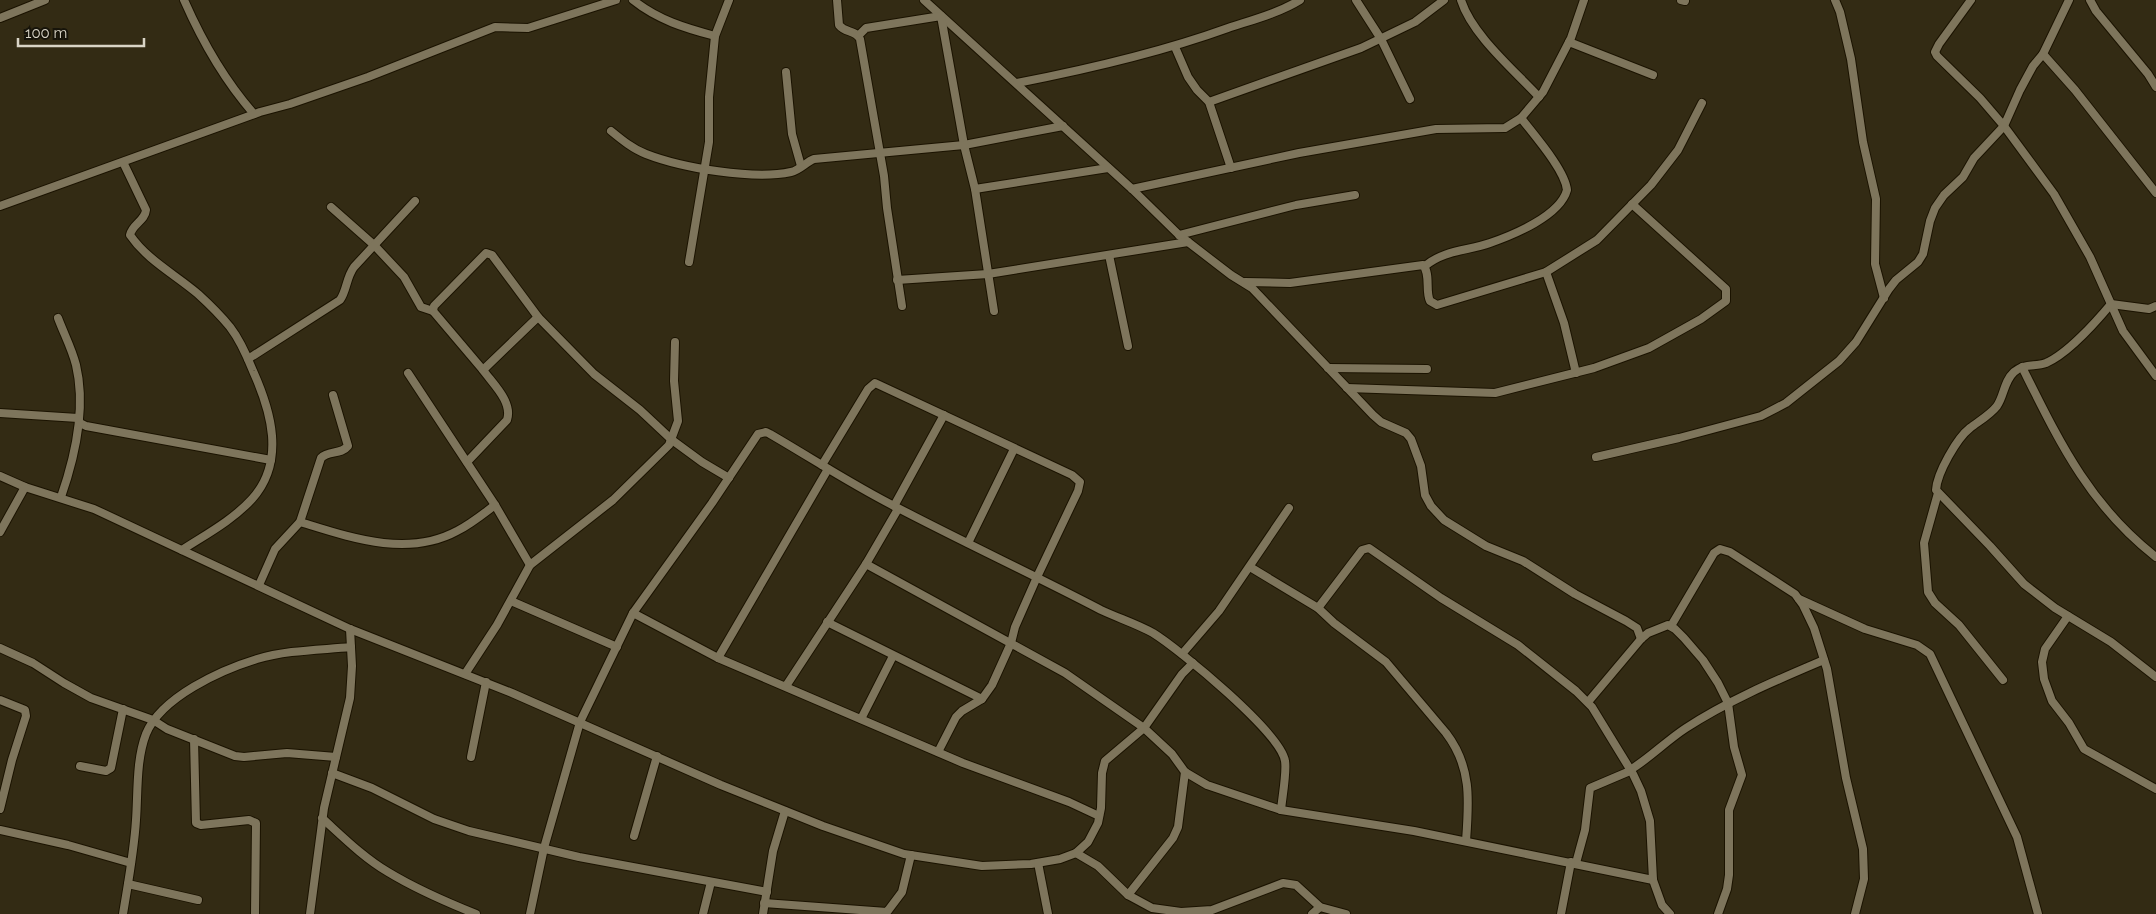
<svg xmlns="http://www.w3.org/2000/svg" width="2156" height="914" viewBox="0 0 2156 914" font-family="Raleway,sans-serif">
	<style>
		.lines { fill: none; stroke-linecap: round; stroke-linejoin: round }
		.street-casing { stroke: #1b1300; stroke-width: 10 }
		.street { stroke: #7e755c; stroke-width: 8 }
	</style>
	<rect width="100%" height="100%" fill="#332b14"/>
	<g class="lines">
		<g class="street-casing">
			<g id="street">
				<path d="M184,0C202,41 224,80 254,114"/>
				<path d="M633,0C658,20 685,28 715,36"/>
				<path d="M837,0L839,25C845,33 856,30 860,39L884,176L887,208L902,306"/>
				<polyline points="924,0 1132,189 1179,235 1231,275 1252,288 1373,415 1381,422 1406,433 1411,439 1421,466 1425,495 1431,506 1444,520 1486,546 1523,561 1575,594 1626,621 1637,628 1641,639"/>
				<polyline points="1356,0 1381,39 1410,99"/>
				<path d="M1461,0C1472,35 1514,70 1539,97"/>
				<polyline points="1681,0 1685,1"/>
				<polyline points="1835,0 1840,12 1851,59 1863,142 1876,199 1875,264 1884,298"/>
				<polyline points="1971,0 1939,44 1935,52 1937,56 1980,98 2004,126 2054,194 2090,257 2123,331 2156,376"/>
				<polyline points="2090,0 2096,11 2148,74 2156,87"/>
				<polyline points="0,18 45,0"/>
				<polyline points="859,35 866,28 941,16 964,145 975,189 994,311"/>
				<polyline points="1569,42 1653,75"/>
				<polyline points="1175,47 1188,77 1197,90 1209,102 1231,168"/>
				<polyline points="2043,54 2075,90 2156,193"/>
				<polyline points="786,72 792,134 801,166"/>
				<path d="M1017,83C1089,69 1159,53 1228,28C1252,20 1279,13 1300,0"/>
				<polyline points="1209,102 1361,48 1415,22 1444,0"/>
				<path d="M611,131C622,140 633,149 646,154C682,168 754,180 791,172C800,170 806,162 814,159L964,145L1063,126"/>
				<path d="M123,162L146,210C145,221 132,224 130,235C147,260 176,275 198,294C209,304 221,316 230,327C240,340 247,356 253,371C271,411 286,461 252,499C233,520 205,535 182,550"/>
				<polyline points="975,189 1108,168"/>
				<polyline points="1132,189 1299,153 1436,129 1505,128 1521,118 1543,92 1571,38 1584,0"/>
				<polyline points="0,206 260,112 290,104 368,77 495,27 528,28 616,0"/>
				<polyline points="331,207 374,245 404,277 421,307 433,311"/>
				<polyline points="1179,235 1296,205 1355,195"/>
				<polyline points="1109,255 1128,346"/>
				<polyline points="689,262 709,142 709,97 715,36 729,0"/>
				<path d="M1425,266C1444,250 1467,251 1490,243C1513,235 1560,216 1567,190C1565,170 1534,135 1521,118"/>
				<polyline points="1546,272 1564,323 1576,373"/>
				<polyline points="897,280 988,274 1188,242"/>
				<path d="M1245,282L1290,283L1423,265C1431,274 1425,291 1430,301L1437,305L1546,272L1597,240L1651,185L1678,150L1702,103"/>
				<path d="M2111,304C2096,322 2067,354 2046,363C2035,367 2024,363 2014,372C2004,381 2004,396 1997,406C1990,415 1979,421 1970,428C1957,438 1937,473 1936,490L1990,546L2024,584L2055,608L2111,642L2156,677"/>
				<polyline points="2111,304 2149,309 2156,306"/>
				<path d="M58,318C64,334 72,349 76,365C86,407 75,457 61,497"/>
				<path d="M248,359L340,300C347,290 346,278 354,267L415,201"/>
				<path d="M2022,367C2059,441 2089,505 2156,557"/>
				<polyline points="1328,368 1427,369"/>
				<polyline points="483,370 433,311 434,306 486,253 492,255 538,317"/>
				<polyline points="408,373 495,505 530,565"/>
				<polyline points="1347,388 1495,393 1594,368 1649,348 1701,319 1726,301 1726,289 1632,204"/>
				<polyline points="0,413 78,418 80,423 86,426 271,460"/>
				<polyline points="1596,457 1679,438 1761,416 1786,403 1839,361 1856,342 1889,289 1896,280 1918,262 1923,254 1930,221 1935,208 1944,195 1963,177 1974,158 2004,126 2020,90 2033,66 2043,54 2069,0"/>
				<path d="M467,462L507,420C513,402 493,384 483,370L538,317L594,374L640,410L672,440L702,462L729,478"/>
				<polyline points="822,465 868,389 875,383 1072,475 1080,482 1078,491 1037,577 1015,627 1011,643 992,685 982,699 962,711 956,717 938,752"/>
				<polyline points="0,476 25,487 94,509 350,629 512,693 721,785 823,826 904,854 982,866 1031,864 1060,859 1076,853 1088,842 1098,823 1101,808 1102,773 1105,761 1144,728 1182,674 1193,663"/>
				<polyline points="1938,493 1924,543 1928,592 1935,603 1959,625 2003,680"/>
				<polyline points="894,506 944,415"/>
				<path d="M300,522C349,537 407,558 457,531C471,524 483,514 495,505"/>
				<polyline points="0,532 25,487"/>
				<polyline points="968,543 1014,449"/>
				<polyline points="866,564 1065,673 1144,728 1172,754 1185,772 1207,785 1281,810 1414,831 1653,880"/>
				<path d="M1250,567L1318,608L1334,623L1386,662L1446,733C1472,767 1469,801 1466,841"/>
				<path d="M259,585L275,549L300,522L321,458C328,450 341,455 348,446L333,395"/>
				<polyline points="1799,599 1865,629 1917,645 1930,654 2017,837 2038,914"/>
				<polyline points="511,601 617,647"/>
				<polyline points="1318,608 1362,550 1369,548 1441,598 1518,645 1576,691 1592,707 1633,774 1641,791 1650,821 1653,880 1662,905 1670,914"/>
				<polyline points="633,613 718,658 963,763 1069,802 1099,816"/>
				<polyline points="2068,616 2045,649 2042,662 2044,679 2052,701 2069,723 2084,749 2156,789"/>
				<polyline points="827,622 982,699"/>
				<polyline points="1671,626 1714,553 1720,549 1730,552 1795,594 1803,605 1814,628 1827,669 1846,778 1863,849 1864,879 1855,914"/>
				<polyline points="0,648 33,663 64,683 91,698 153,720 167,729 235,756 244,757 287,753 336,757"/>
				<polyline points="1182,654 1219,611 1289,508"/>
				<polyline points="718,658 828,469"/>
				<polyline points="465,674 497,625 530,565 613,500 669,445 678,421 674,381 675,342"/>
				<polyline points="786,686 866,564 898,509"/>
				<polyline points="0,700 25,710 26,716 12,760 0,809"/>
				<polyline points="1588,702 1641,639 1648,633 1668,625 1675,629 1684,638 1703,660 1718,683 1728,703 1734,747 1742,775 1729,810 1729,875 1727,889 1718,914"/>
				<polyline points="861,719 893,656"/>
				<polyline points="194,739 196,823 201,825 249,820 256,823 255,914"/>
				<polyline points="471,757 486,682"/>
				<polyline points="80,766 106,771 111,768 123,709"/>
				<path d="M1630,770C1650,758 1666,741 1686,728C1729,700 1777,680 1824,660"/>
				<polyline points="332,773 372,788 434,819 469,831 579,857 767,892"/>
				<path d="M322,818C343,837 364,858 388,872C416,889 446,902 476,914"/>
				<polyline points="0,830 68,845 131,863"/>
				<polyline points="634,836 657,756"/>
				<polyline points="1076,853 1098,866 1128,895 1152,908 1181,912 1212,910 1283,883 1296,885 1320,907 1346,914"/>
				<polyline points="1038,863 1048,914"/>
				<polyline points="1576,863 1585,830 1590,788 1630,771"/>
				<polyline points="128,884 198,900"/>
				<polyline points="1128,895 1173,838 1178,827 1185,772"/>
				<polyline points="764,903 887,912 902,892 911,855"/>
				<path d="M123,914C128,883 134,852 136,820C138,792 136,760 146,734C161,697 221,670 257,659C287,650 320,650 351,647"/>
				<polyline points="310,914 324,808 350,698 352,666 350,629"/>
				<path d="M530,914L544,848L580,722L633,613L712,503L758,434L766,432L770,434C813,459 854,486 898,508C965,543 1034,575 1101,610C1118,618 1137,624 1153,633C1179,649 1281,733 1285,761C1287,772 1282,798 1281,810"/>
				<polyline points="703,914 711,882"/>
				<polyline points="763,914 773,851 785,811"/>
				<polyline points="1312,914 1320,907"/>
				<polyline points="1561,914 1571,862"/>
			</g>
		</g>
		<use href="#street" class="street"/>
	</g>
	<path d="M18 38v8h126v-8" fill="none" stroke="#d9d4c6" stroke-width="2.5"/>
	<text x="25" y="38" font-size="15" fill="#d9d4c6" stroke="#17140a" stroke-width="4" paint-order="stroke">100 m</text>
</svg>
